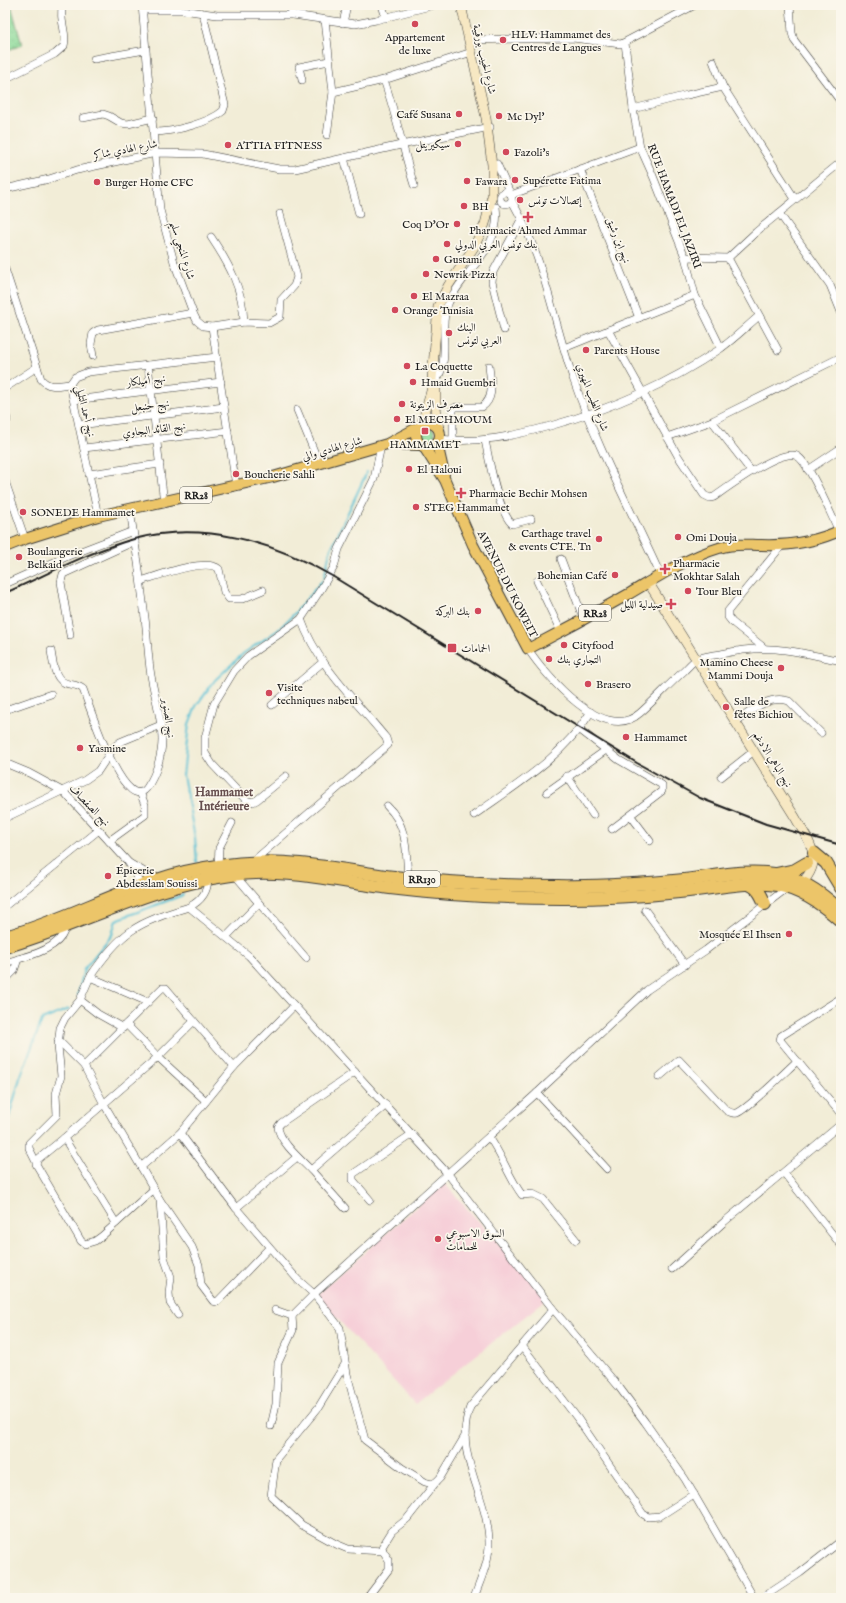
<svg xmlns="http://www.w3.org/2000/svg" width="846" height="1603" viewBox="0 0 846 1603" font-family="'IM FELL English',Amiri,serif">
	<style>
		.built { fill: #f6cfd8 }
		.grass { fill: url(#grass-dots); stroke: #537a5a }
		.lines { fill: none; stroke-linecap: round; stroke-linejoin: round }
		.stream { stroke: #58c1d5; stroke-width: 2 }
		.street-casing { stroke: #3c3b38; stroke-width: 8 }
		.secondary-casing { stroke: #3c3b38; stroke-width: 10 }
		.primary-casing { stroke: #3c3b38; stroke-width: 12 }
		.highway-casing { stroke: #3c3b38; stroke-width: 14 }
		.street { stroke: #fff; stroke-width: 7 }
		.secondary { stroke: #f7e8c3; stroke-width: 9 }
		.primary { stroke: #ecc569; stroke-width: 10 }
		.highway { stroke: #ecc569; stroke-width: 12 }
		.rail { stroke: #1c1c1c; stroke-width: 2 }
		.poi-dot { fill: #d1495b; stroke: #fbf7ec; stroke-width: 1.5 }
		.labels { text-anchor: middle; stroke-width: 3.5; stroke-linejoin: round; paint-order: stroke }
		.shield { fill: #fbf7ec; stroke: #5f5e5a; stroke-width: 1 }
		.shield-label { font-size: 10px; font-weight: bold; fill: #1c1c1c }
		.poi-label { font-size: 11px; fill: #1c1c1c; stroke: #fbf7ec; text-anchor: start }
		.street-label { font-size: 11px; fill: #1c1c1c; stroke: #fbf7ec }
		.neighbourhood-label { font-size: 12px; font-weight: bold; fill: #654d4d; stroke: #fbf7ec }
	</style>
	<defs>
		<pattern id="grass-dots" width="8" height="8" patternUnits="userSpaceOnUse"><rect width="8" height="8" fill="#8ad997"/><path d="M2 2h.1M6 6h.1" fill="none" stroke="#76ba82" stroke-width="1.8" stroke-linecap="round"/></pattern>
	</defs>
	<rect width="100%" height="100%" fill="#fbf7ec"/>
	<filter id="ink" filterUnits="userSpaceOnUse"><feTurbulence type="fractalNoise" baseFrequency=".025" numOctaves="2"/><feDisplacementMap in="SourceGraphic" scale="8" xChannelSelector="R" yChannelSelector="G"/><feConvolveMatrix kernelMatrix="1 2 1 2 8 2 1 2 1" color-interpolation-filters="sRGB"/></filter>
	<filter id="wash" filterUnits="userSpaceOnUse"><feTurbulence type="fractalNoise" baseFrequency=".012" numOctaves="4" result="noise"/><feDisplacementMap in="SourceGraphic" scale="16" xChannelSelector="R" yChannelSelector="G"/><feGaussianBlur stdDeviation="0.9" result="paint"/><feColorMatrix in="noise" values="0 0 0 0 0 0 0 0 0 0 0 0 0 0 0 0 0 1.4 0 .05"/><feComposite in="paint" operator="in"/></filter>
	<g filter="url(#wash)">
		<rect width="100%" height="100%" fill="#f2edd7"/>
		<polygon class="built" points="444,1183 548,1298 415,1404 316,1295"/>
		<g class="grass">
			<polygon points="5,5 11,5 22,45 5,51"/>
			<circle cx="428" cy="435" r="7"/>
		</g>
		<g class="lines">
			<g class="stream">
				<polyline points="324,578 330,551 367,472"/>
				<polyline points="197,862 195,838 183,775 189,724 196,706 215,680 244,653 278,630 295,613 322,581"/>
				<polyline points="78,995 84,969 112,935 116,920 183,895"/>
				<polyline points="5,1131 20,1078 42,1020 69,1009"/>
			</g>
		</g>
	</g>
	<g filter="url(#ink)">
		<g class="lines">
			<g class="street-casing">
				<g id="street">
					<polyline points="142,5 160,210 174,262 193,313 197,321 203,326 212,327 244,322 269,323 280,317 281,300 294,286 297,277 280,214"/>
					<polyline points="290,5 293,15"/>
					<polyline points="382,5 386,18"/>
					<polyline points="790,5 792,33 794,40 841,102"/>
					<polyline points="461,8 471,5"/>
					<polyline points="143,10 183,10 217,15 293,15 355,24 376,20 434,5"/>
					<polyline points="325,20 333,92 327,135"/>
					<polyline points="343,23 347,5"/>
					<polyline points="469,40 573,38 621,44 695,5"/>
					<polyline points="625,43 633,109 640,147 653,176 685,257 695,295 721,348"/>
					<polyline points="94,59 145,50"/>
					<polyline points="713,61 723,87 795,199"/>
					<path d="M5,79L55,54L64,46C68,33 58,19 63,5"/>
					<polyline points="302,80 299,67 329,61"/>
					<path d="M384,80C396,114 403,150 414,185"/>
					<polyline points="333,92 384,80 472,52"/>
					<polyline points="633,109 687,95 723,87"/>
					<polyline points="83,118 103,114 109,116 121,123 128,124 153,118"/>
					<path d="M154,132C173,132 209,123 223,111L225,105L203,14"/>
					<polyline points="344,158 359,214"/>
					<polyline points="497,164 510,193"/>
					<polyline points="580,169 639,318"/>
					<polyline points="5,189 49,179 77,170 156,153 203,154 279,169 295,169 401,145 490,127"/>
					<circle cx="506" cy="198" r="6"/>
					<polyline points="511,195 640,147"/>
					<path d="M512,201C544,257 553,320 574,381C597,447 631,510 660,574"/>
					<polyline points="779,213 830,285 841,312"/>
					<path d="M211,237C229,264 243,289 244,322"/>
					<polyline points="685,257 728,258 756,232 841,162"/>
					<polyline points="728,258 778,350"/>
					<path d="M5,269L41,379C49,389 59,385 70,384"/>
					<polyline points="212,327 236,486"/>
					<polyline points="504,330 492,282 493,272 522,218"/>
					<path d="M608,330L678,456L704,495L710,498L714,497C728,487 781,448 797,456C810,463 831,516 839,531"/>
					<polyline points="564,348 695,295"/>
					<polyline points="93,356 91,344 93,333 98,330 193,313"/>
					<polyline points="148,365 164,503"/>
					<path d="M437,379C451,358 438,327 448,304C463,269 502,250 496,207"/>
					<polyline points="70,384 75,377 88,372 217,357"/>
					<polyline points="70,384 98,516"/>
					<polyline points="5,388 37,367"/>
					<polyline points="74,400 221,382"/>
					<polyline points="297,410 319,463"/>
					<polyline points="5,411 7,420 5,424"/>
					<polyline points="712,421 751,471"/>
					<polyline points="79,425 224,407"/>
					<polyline points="667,437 712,421 841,357"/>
					<path d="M439,439C478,444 513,436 550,426C611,409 667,385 720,349C734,339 746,327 759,316"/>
					<path d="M485,440C489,460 498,511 512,524L531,519"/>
					<path d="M453,441V409L456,407H482C496,397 490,380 489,366"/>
					<polyline points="84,448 228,431"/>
					<polyline points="808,470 841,448"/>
					<polyline points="89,474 160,464"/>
					<polyline points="5,481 25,539"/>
					<polyline points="561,559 584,620"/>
					<path d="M141,581C157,576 207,557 219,569L224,592L229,599H242L263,590"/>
					<polyline points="537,581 561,632"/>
					<polyline points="5,584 68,556 133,531"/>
					<polyline points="70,635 61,582 63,574 135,541"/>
					<polyline points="763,647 732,622 728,617 728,611 783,544"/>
					<path d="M528,649C546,676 604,745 640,713C655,700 668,685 684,671C688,667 692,662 697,659C704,656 714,655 721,654C769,643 794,651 841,661"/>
					<path d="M51,651C53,662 54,682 69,684C75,685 78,685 83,689C88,702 126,822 148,786C156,774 162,755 162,740C162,716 153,693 150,669C148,652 147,635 145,618C141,582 136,546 130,510"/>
					<polyline points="272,705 323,662"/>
					<polyline points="5,710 51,694"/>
					<path d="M736,722C751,711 769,694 789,701L821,733"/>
					<polyline points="579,729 619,760 662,785 662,791 612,829"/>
					<polyline points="5,763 29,773 64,792 129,863 142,887"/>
					<polyline points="286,776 257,800 253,802 246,800 212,764 205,753 205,738 214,704 234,671 248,656 301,619 321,589 334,567 339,549 374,479 381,446"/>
					<polyline points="567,776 593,815"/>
					<polyline points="721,777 754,751"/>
					<polyline points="547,792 606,750"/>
					<path d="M387,806C408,826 406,851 408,878"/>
					<path d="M474,815C519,783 560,759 591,712"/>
					<polyline points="631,816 650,841"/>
					<polyline points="5,818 85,780 98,771 114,747 120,742 161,725"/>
					<polyline points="109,841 145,815 145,805 140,792"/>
					<polyline points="129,863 143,871 153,884"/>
					<path d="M251,863L388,745L386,738C356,701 317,665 301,619"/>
					<polyline points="218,866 219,848 232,823"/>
					<polyline points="234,874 306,958"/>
					<path d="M207,876C210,890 201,901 189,907L249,956L448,1174L553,1309L619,1387L645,1422L685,1479L754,1598"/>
					<polyline points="5,906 99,830"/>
					<polyline points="645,910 685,965"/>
					<polyline points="226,937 258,904"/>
					<polyline points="5,963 18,959"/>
					<path d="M5,980L14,971L18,959C34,955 63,946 65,927"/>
					<polyline points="841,998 781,1036 780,1040 841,1114"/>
					<polyline points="80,1000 98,1014 123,1028"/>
					<path d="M148,1002L90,977C121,931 136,923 189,907"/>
					<polyline points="126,1024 158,1057 206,1101"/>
					<polyline points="58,1040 84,1066"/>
					<path d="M659,1077L679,1060L726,1110C729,1112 732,1114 737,1113C748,1109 786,1071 797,1061"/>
					<polyline points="537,1093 607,1169"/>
					<polyline points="180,1133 236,1208"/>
					<path d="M489,1137C502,1155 508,1176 522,1195L533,1194L543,1199L576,1240"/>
					<polyline points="64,1138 37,1160 36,1164 81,1241 85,1244 95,1241 102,1236 154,1189"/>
					<polyline points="297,1157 236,1208 298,1280 314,1294 340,1328 347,1374 365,1440 402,1468 425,1482 432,1484 436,1482 440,1478 465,1436"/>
					<polyline points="36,1162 29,1148 29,1143 57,1115 56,1094 61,1076 58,1046 60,1028 65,1018 80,1000 90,977"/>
					<polyline points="141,1167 104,1104 84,1066 162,988 166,988 194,1021"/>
					<path d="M311,1170C301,1160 279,1141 278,1127L281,1123L355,1072"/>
					<polyline points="784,1173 841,1245"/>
					<polyline points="160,1200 192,1247 199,1265 201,1285 213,1301 217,1302 269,1248"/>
					<polyline points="370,1200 353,1180 353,1174 412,1134"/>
					<polyline points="345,1208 311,1170 386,1105"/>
					<polyline points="116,1223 64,1138 158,1057 194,1021 234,1067"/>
					<polyline points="672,1269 724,1222 841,1124"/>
					<polyline points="275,1310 292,1316 314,1294 537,1093 647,990 706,950 787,888"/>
					<polyline points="178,1315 170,1303 169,1293 171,1277 164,1257 160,1200 141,1167 180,1133 234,1067 294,1006"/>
					<polyline points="522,1346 578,1419 643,1514 648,1517 660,1516 694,1494"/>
					<polyline points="345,1364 318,1408 276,1459 271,1496 302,1525 336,1544 348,1549 383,1551"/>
					<polyline points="271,1426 276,1404 278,1363 293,1330 292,1316"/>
					<polyline points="367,1598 389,1569 389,1560 383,1551 382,1547 392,1531 407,1519 436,1482"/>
					<path d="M474,1598C480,1581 489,1562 489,1545C490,1498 452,1454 470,1407L553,1309"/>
					<polyline points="762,1598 800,1573 841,1541"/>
				</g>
			</g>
			<g class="secondary-casing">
				<g id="secondary">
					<polyline points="436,386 436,407 439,430"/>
					<polyline points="422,424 431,391 438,306 448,286 474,247 485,224 492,196 492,165 486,118 461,5"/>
					<path d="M648,582L795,817C810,844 826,861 798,887"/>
				</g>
			</g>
			<g class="primary-casing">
				<g id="primary">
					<circle cx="428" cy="435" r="12"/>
					<polyline points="437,443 444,474"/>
					<polyline points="389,444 420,445"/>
					<path d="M424,447L445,480L473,545L528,649C561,632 594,614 627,595C656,578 686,558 719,548C733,543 747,545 761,545C789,546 816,542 841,530"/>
					<polyline points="5,547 25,539 98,516 273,477 387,444 419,427"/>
				</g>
			</g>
			<g class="highway-casing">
				<g id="highway">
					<polyline points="814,853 826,863 841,888"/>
					<polyline points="776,874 795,870 807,863"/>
					<path d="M746,883C757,886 761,894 765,904"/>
					<path d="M5,937C78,917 142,875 218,866C244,862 273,861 300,864C331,867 363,873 394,877C448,883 504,886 558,886C600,887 642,884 684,880C714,877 744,869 774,874C799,877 823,894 841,911"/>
					<path d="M5,947C83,924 149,886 231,875C284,867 338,882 390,888C447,895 505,898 563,898C602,898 641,896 679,892C751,885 781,867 841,921"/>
				</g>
			</g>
			<use href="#street" class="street"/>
			<use href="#secondary" class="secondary"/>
			<use href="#primary" class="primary"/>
			<use href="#highway" class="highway"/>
			<path class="rail" d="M5,593C46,575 90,551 134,539C202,521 272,541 332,576L637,763L700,798L766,824L841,845"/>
		</g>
	</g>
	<g class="poi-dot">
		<circle cx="415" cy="24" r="4"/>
		<circle cx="503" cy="40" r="4"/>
		<circle cx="459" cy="114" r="4"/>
		<circle cx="499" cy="116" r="4"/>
		<circle cx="458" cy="144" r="4"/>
		<circle cx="228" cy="145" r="4"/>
		<circle cx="506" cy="152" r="4"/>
		<circle cx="515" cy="180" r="4"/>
		<circle cx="467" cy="181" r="4"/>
		<circle cx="97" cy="182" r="4"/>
		<circle cx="520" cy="200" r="4"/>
		<circle cx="464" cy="206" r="4"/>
		<path d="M526 211h4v4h4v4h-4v4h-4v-4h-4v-4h4z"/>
		<circle cx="457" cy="224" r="4"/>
		<circle cx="447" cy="244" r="4"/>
		<circle cx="436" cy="259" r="4"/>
		<circle cx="426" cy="274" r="4"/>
		<circle cx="414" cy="296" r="4"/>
		<circle cx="395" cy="310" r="4"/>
		<circle cx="449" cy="333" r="4"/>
		<circle cx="586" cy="350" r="4"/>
		<circle cx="407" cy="366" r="4"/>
		<circle cx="413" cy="382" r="4"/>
		<circle cx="402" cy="404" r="4"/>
		<circle cx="397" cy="419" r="4"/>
		<rect x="421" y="427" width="8" height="8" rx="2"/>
		<circle cx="409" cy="469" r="4"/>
		<circle cx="236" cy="474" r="4"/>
		<path d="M459 487h4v4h4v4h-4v4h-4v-4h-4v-4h4z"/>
		<circle cx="416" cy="507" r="4"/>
		<circle cx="23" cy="512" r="4"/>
		<circle cx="678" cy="537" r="4"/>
		<circle cx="599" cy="539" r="4"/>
		<circle cx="19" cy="557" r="4"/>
		<path d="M663 563h4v4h4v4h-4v4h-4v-4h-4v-4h4z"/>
		<circle cx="615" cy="575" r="4"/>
		<circle cx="688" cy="591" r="4"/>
		<path d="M669 598h4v4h4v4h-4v4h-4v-4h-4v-4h4z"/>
		<circle cx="478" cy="611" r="4"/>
		<circle cx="564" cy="645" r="4"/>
		<rect x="447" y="643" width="10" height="10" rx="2"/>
		<circle cx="549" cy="659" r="4"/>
		<circle cx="781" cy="668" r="4"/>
		<circle cx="588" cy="684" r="4"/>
		<circle cx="269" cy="693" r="4"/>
		<circle cx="726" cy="707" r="4"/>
		<circle cx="626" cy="737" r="4"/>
		<circle cx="80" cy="748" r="4"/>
		<circle cx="108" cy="876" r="4"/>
		<circle cx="789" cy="934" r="4"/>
		<circle cx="438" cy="1239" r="4"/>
	</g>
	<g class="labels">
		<g class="shield">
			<rect x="180" y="487" width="32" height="16" rx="3"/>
			<rect x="579" y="605" width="32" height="16" rx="3"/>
			<rect x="404" y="871" width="36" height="16" rx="3"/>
		</g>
		<g class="shield-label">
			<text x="196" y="499">RR28</text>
			<text x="595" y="617">RR28</text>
			<text x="422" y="883">RR130</text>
		</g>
		<g class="poi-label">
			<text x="511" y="38">HLV: Hammamet des<tspan x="511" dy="13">Centres de Langues</tspan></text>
			<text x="415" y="41" text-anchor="middle">Appartement<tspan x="415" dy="13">de luxe</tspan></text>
			<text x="451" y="118" text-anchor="end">Café Susana</text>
			<text x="507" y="120">Mc Dyl'</text>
			<text x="450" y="148" text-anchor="end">سيكيريتل</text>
			<text x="236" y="149">ATTIA FITNESS</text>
			<text x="514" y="156">Fazoli's</text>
			<text x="523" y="184">Supérette Fatima</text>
			<text x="475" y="185">Fawara</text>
			<text x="105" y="186">Burger Home CFC</text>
			<text x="528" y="204">إتصالات تونس</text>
			<text x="472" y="210">BH</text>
			<text x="449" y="228" text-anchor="end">Coq D'Or</text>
			<text x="528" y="234" text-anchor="middle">Pharmacie Ahmed Ammar</text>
			<text x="455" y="248">بنك تونس العربي الدولي</text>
			<text x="444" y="263">Gustami</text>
			<text x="434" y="278">Newrik Pizza</text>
			<text x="422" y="300">El Mazraa</text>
			<text x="403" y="314">Orange Tunisia</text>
			<text x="457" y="331">البنك<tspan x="457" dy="13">العربي لتونس</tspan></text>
			<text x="594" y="354">Parents House</text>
			<text x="415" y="370">La Coquette</text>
			<text x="421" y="386">Hmaid Guembri</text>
			<text x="410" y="408">مصرف الزيتونة</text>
			<text x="405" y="423">El MECHMOUM</text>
			<text x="425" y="448" text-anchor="middle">HAMMAMET</text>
			<text x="417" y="473">El Haloui</text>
			<text x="244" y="478">Boucherie Sahli</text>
			<text x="469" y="497">Pharmacie Bechir Mohsen</text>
			<text x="424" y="511">STEG Hammamet</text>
			<text x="31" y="516">SONEDE Hammamet</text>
			<text x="591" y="537" text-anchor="end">Carthage travel<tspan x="591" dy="13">&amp; events CTE. Tn</tspan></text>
			<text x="686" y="541">Omi Douja</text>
			<text x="27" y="555">Boulangerie<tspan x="27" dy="13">Belkaid</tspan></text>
			<text x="673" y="567">Pharmacie<tspan x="673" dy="13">Mokhtar Salah</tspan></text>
			<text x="607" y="579" text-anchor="end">Bohemian Café</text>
			<text x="696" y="595">Tour Bleu</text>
			<text x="663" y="608" text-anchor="end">صيدلية الليل</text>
			<text x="470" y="615" text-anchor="end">بنك البركة</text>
			<text x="572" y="649">Cityfood</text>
			<text x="461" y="652">الحمامات</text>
			<text x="557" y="663">التجاري بنك</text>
			<text x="773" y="666" text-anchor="end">Mamino Cheese<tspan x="773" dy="13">Mammi Douja</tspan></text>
			<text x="596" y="688">Brasero</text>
			<text x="277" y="691">Visite<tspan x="277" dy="13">techniques nabeul</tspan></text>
			<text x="734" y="705">Salle de<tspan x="734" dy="13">fêtes Bichiou</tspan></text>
			<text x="634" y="741">Hammamet</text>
			<text x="88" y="752">Yasmine</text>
			<text x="116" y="874">Épicerie<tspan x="116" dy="13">Abdesslam Souissi</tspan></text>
			<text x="781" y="938" text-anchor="end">Mosquée El Ihsen</text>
			<text x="446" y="1237">السوق الاسبوعي<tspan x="446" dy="13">للحمامات</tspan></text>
		</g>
		<g class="street-label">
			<text transform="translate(485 59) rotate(77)" y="4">شارع الحبيب بورقيبة</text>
			<text transform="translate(125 149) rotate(-11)" y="4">شارع الهادي شاكر</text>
			<text transform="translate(675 206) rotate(69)" y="4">RUE HAMADI EL JAZIRI</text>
			<text transform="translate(619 240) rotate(69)" y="4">نهج ابن رشيق</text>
			<text transform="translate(183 250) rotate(73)" y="4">شارع المنجي سليم</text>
			<text transform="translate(146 380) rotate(-7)" y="4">نهج أميلكار</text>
			<text transform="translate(593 397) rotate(69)" y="4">شارع الطيب المهيري</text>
			<text transform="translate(150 405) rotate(-7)" y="4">نهج حنبعل</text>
			<text transform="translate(86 411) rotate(76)" y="4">نهج أحمد التليلي</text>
			<text transform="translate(154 429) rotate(-7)" y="4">نهج القائد البجاوي</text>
			<text transform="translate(332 448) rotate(-16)" y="4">شارع الهادي والي</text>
			<text transform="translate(508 584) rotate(63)" y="4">AVENUE DU KOWEIT</text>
			<text transform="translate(169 718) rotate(82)" y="4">نهج الصنوبر</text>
			<text transform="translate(773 759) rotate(58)" y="4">نهج الباهي الادغم</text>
			<text transform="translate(90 805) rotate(46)" y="4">نهج الصفصاف</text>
		</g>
		<g class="neighbourhood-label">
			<text x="224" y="796">Hammamet<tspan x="224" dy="14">Intérieure</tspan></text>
		</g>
	</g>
	<rect width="846" height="1603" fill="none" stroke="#fbf7ec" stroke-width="20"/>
</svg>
